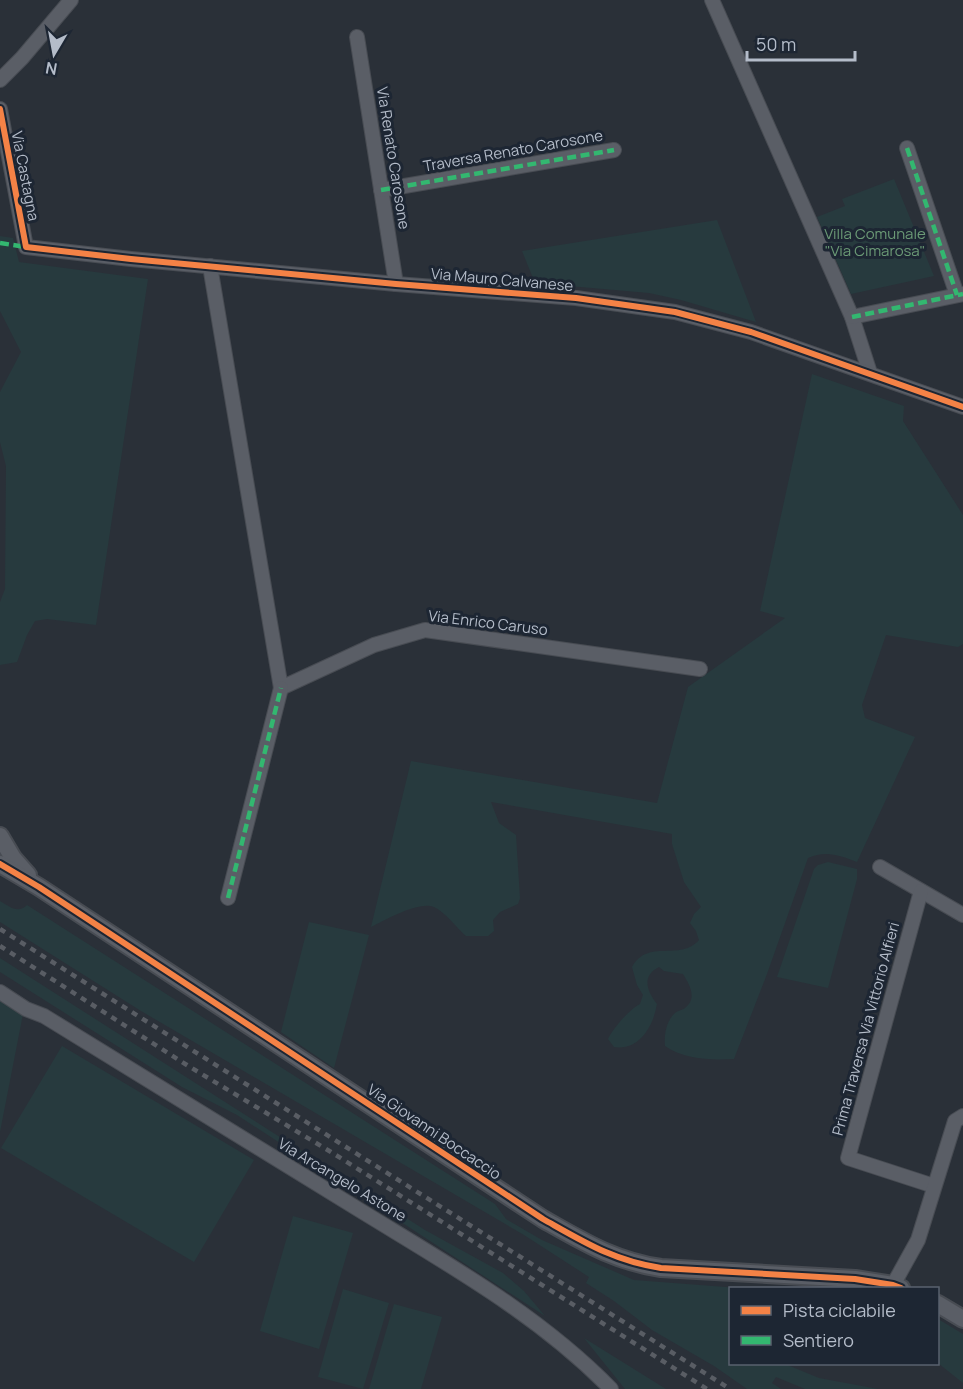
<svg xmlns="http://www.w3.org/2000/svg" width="963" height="1389" viewBox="0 0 963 1389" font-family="Manrope,sans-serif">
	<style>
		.green { fill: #273a3e }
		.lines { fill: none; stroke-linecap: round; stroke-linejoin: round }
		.minor-casing { stroke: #484c53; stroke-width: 16 }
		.tertiary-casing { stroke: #484c53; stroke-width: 20 }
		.minor { stroke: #5a5e66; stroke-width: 14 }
		.tertiary { stroke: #5a5e66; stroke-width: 16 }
		.rail { stroke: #595d64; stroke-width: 4.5; stroke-dasharray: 6 6; stroke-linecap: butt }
		.quiet { stroke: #33b770; stroke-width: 4.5; stroke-dasharray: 9 4.5; stroke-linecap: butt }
		.cycleway-casing { stroke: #1d2633; stroke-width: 10 }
		.cycleway { stroke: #f48246; stroke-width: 6 }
		.labels { text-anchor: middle; stroke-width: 6; stroke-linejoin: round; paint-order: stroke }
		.street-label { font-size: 15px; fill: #b4bcc9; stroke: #1d2633 }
		.park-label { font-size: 15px; fill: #6b9a76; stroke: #1d2633 }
	</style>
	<rect width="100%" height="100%" fill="#2a3038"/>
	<g class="green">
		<polygon points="894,179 934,276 851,294 817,217 845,206 842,199"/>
		<polygon points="717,220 756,322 681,300 649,293 535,283 522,251"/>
		<polygon points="0,236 13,238 19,262 148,279 96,625 47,619 35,621 27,635 17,662 0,665 0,602 5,589 6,466 0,442 0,392 21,352 0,311"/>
		<path d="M812,374L904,406L903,421L963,515V644L958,647L886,635L862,705L865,718L915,737L857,862C840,855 825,850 808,858L767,974L734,1059C711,1060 685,1060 665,1046C664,1036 666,1023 673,1015C677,1010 681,1011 685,1008C698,998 689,984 683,974L664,971L659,967C641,976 647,991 657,1004C653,1027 639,1051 614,1047L608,1039C613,1028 630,1009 640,1004L643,995L637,985L632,967C648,938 680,962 699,940L696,931L690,923L694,914L701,907L684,882L672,844V834L491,802L499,823L516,835L520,898L518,904L500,912L493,920L494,931L488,936H466C456,927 445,912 434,907C418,901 386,920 371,927L411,761L657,803L688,687L785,618L760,611Z"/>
		<polygon points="828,862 857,869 857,879 828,988 777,977 814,869 818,865"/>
		<path d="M0,901C10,907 18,914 27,905L495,1204L506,1219L542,1240L634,1280L739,1288H730V1364H785L819,1378L878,1389H805L776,1377L772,1383L781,1389H747L714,1366L652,1330L614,1301L586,1283L589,1277L524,1235L141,1011L0,922Z"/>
		<polygon points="309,922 369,935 334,1068 281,1032"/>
		<polygon points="0,958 425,1230 503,1273 524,1291 545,1316 237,1115 182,1087 0,972"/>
		<polygon points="0,1000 23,1014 0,1132"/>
		<polygon points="62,1046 254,1160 194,1262 1,1148"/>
		<polygon points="293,1216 353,1233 319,1349 260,1331"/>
		<polygon points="343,1289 389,1303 363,1389 318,1377"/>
		<polygon points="394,1304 442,1317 421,1389 369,1389"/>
		<polygon points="938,1319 963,1334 963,1383 938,1363"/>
		<polygon points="584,1338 666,1389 625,1389"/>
	</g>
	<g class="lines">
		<g class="minor-casing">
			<g id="minor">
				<polyline points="712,0 852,317 870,373"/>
				<polyline points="357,37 396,284"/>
				<polyline points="0,80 22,58 71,0"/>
				<polyline points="0,109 26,247 131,259 396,284 576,298 675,312 751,332 963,407"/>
				<polyline points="907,148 957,295"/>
				<polyline points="381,190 614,150"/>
				<polyline points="210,266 281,688 374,645 425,630 700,669"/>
				<polyline points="852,317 963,294"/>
				<polyline points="880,867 963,915"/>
				<polyline points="921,891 848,1158 934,1186"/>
				<polyline points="228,898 281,688"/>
				<path d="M0,992L26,1009L44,1016C147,1080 250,1143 353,1206C442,1261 537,1313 611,1389"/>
				<polyline points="893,1285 918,1240 955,1121 963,1116"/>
			</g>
		</g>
		<g class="tertiary-casing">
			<g id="tertiary">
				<polyline points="0,836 13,858 28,875"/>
				<path d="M0,864L39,887L543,1219C584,1242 614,1261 661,1268L855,1279L893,1285L901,1288"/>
				<polyline points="938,1304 963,1319"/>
			</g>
		</g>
		<use href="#minor" class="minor"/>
		<use href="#tertiary" class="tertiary"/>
		<g class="rail">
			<polyline points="0,929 730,1389"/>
			<polyline points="0,946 190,1067 331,1152 707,1389"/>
		</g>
		<g class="quiet">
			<polyline points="907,148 957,295"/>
			<polyline points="381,190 614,150"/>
			<polyline points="0,243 26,247"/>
			<polyline points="852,317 963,294"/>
			<polyline points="228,898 281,688"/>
		</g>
		<g class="cycleway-casing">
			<g id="cycleway">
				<polyline points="0,109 26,247 131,259 396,284 576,298 675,312 751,332 963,407"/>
				<path d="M0,864L39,887L543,1219C584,1242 614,1261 661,1268L855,1279L893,1285L901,1288"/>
			</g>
		</g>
		<use href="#cycleway" class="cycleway"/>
	</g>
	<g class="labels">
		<g class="street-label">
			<text transform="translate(513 151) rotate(-10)" y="5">Traversa Renato Carosone</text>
			<text transform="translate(393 158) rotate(81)" y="5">Via Renato Carosone</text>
			<text transform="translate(25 176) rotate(79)" y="5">Via Castagna</text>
			<text transform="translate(502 280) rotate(5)" y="5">Via Mauro Calvanese</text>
			<text transform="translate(488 623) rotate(7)" y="5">Via Enrico Caruso</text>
			<text transform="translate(866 1029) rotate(-75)" y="5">Prima Traversa Via Vittorio Alfieri</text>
			<text transform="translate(434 1132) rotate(34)" y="5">Via Giovanni Boccaccio</text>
			<text transform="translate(342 1180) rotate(31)" y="5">Via Arcangelo Astone</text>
		</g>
		<g class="park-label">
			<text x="875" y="239">Villa Comunale<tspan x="875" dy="17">"Via Cimarosa"</tspan></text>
		</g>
	</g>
	<rect x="729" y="1287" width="210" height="78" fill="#1d2633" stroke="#59626f" stroke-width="1.5"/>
	<rect x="741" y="1306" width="30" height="9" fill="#f48246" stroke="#59626f" stroke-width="1.5"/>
	<text x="783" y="1317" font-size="18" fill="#b4bcc9">Pista ciclabile</text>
	<rect x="741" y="1336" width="30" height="9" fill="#33b770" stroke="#59626f" stroke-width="1.5"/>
	<text x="783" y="1347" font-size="18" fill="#b4bcc9">Sentiero</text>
	<g transform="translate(54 54) rotate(190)" stroke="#1d2633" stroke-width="4.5" paint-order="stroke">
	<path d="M0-4.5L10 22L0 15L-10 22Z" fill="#b4bcc9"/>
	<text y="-9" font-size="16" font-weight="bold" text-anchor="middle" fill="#b4bcc9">N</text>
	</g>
	<path d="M747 51v9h108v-9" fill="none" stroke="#b4bcc9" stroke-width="3"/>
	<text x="756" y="51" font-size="18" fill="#b4bcc9" stroke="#1d2633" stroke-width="4.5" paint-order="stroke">50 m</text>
</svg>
